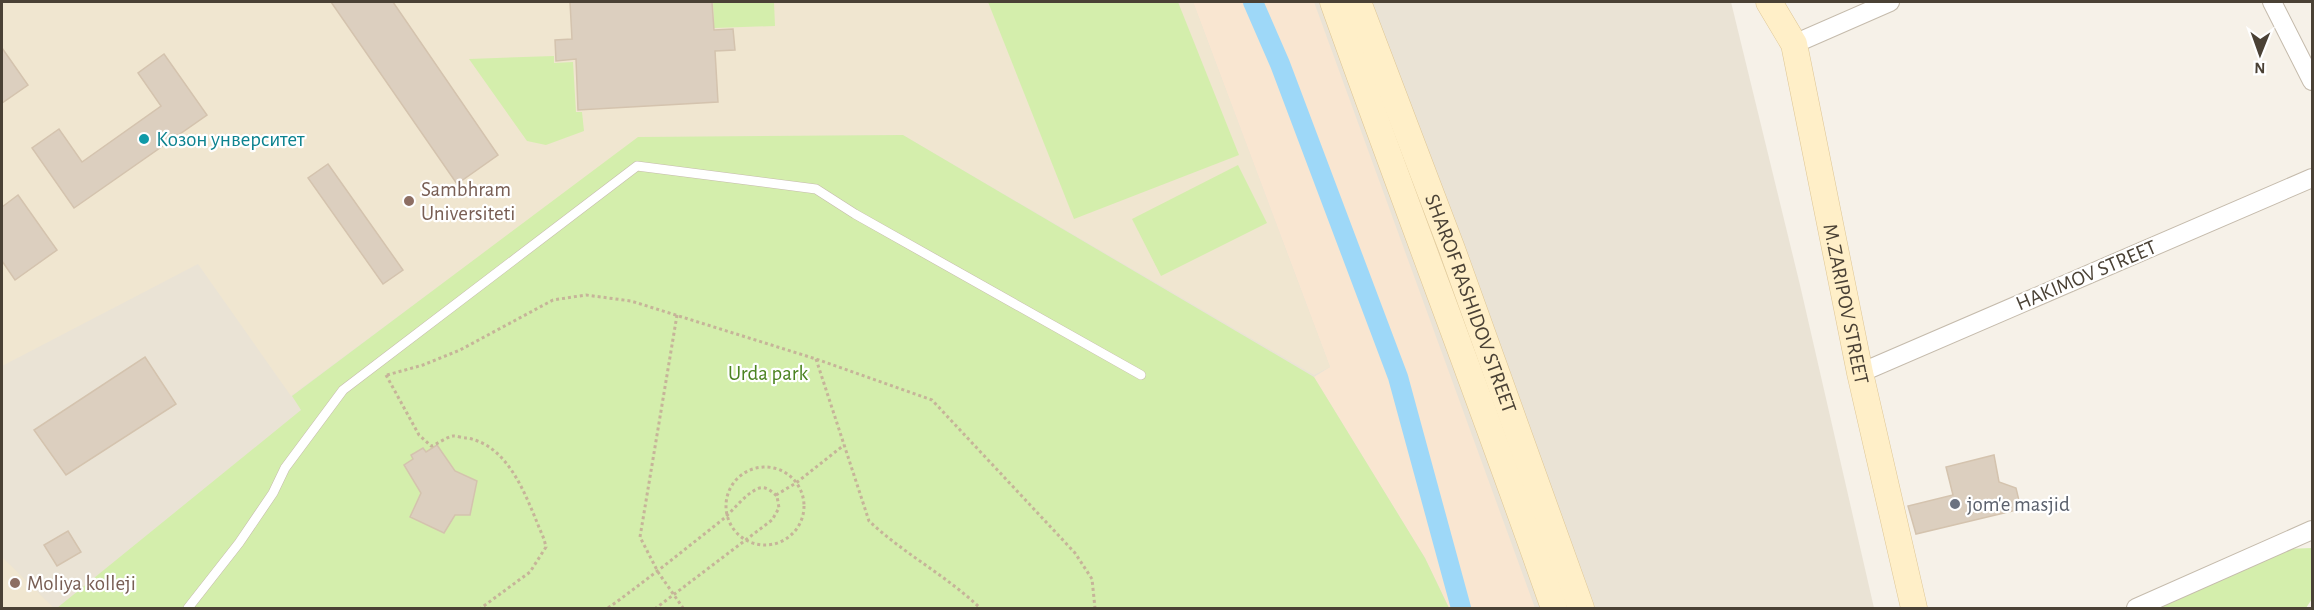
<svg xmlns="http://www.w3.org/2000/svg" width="2314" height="610" viewBox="0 0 2314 610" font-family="'Alegreya Sans',sans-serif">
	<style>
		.residential { fill: #eae3d5 }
		.commercial { fill: #f9e6d1 }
		.education { fill: #f0e6d0 }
		.green { fill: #d4eeac }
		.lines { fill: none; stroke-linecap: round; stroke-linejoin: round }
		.canal { stroke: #9ed8f8; stroke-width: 20 }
		.building { fill: #dccfbf; stroke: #d4c3ae; stroke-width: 1.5 }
		.lane-casing { stroke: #c5bbac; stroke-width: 10 }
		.street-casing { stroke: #c5bbac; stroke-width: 20 }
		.secondary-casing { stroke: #dec695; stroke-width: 27 }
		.path { stroke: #c6b499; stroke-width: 3; stroke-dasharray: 3 3; stroke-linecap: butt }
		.lane { stroke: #fff; stroke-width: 9 }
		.street { stroke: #fff; stroke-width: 18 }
		.secondary { stroke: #ffefc8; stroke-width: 26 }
		.culture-dot { fill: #0f9aa8; stroke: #fff; stroke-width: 2 }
		.education-dot { fill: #8d6e63; stroke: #fff; stroke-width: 2 }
		.worship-dot { fill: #6b7280; stroke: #fff; stroke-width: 2 }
		.labels { text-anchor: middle; stroke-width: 4.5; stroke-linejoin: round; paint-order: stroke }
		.culture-label { font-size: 21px; fill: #0d838f; stroke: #fff; text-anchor: start }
		.education-label { font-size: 21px; fill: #785e54; stroke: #fff; text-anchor: start }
		.street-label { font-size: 21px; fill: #4a4135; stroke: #fff }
		.park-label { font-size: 21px; fill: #4b8321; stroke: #fff }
		.worship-label { font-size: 21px; fill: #5b616d; stroke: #fff; text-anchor: start }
	</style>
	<rect width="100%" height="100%" fill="#f6f1e8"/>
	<polygon class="residential" points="2,2 1731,2 1800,285 1874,608 2,608"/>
	<polygon class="commercial" points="1193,2 1314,2 1535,608 1449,608 1425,558 1314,377 1330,367"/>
	<g class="education">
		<polygon points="2,2 1193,2 1330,367 1314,375 903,135 638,138 291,396 198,264 2,366"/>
		<polygon points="2,557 54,608 2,608"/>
	</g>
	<g class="green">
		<polygon points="713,2 774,2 775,26 714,28"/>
		<polygon points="988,2 1178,2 1239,155 1074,219"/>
		<polygon points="554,56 554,63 573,62 576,112 582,112 584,131 546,145 527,141 469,59"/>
		<polygon points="903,135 1314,377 1425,558 1449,608 57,608 301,410 292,396 638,137"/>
		<polygon points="1238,165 1267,223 1161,276 1132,219"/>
		<polygon points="2312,548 2312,599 2306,608 2160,608 2283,549"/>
	</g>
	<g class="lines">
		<polyline class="canal" points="1253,2 1280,64 1398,377 1461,608"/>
	</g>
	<g class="building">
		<polygon points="331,2 393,2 498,155 457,184"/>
		<polygon points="570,2 712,2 714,30 733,29 735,50 715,51 718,102 578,110 576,59 556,61 555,40 572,39"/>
		<polygon points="2,48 28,85 2,103"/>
		<polygon points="164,54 207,115 74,208 32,148 59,129 82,162 161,106 138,73"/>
		<polygon points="328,164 403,270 383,284 308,178"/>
		<polygon points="18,195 57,250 15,280 2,261 2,207"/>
		<polygon points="145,357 176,404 66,475 34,430"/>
		<polygon points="437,445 455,471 477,481 470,515 455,515 444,533 410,517 421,493 404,465 413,459 411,455 423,448 426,452"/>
		<polygon points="1994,455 1999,482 2016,488 2021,509 1916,534 1908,506 1953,495 1946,467"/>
		<polygon points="68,531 81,552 57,566 44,545"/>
	</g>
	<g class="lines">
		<g class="lane-casing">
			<polyline id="lane" points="188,608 239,543 273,493 285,468 343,390 637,166 816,189 855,214 1141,375"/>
		</g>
		<g class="street-casing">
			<g id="street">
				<polyline points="2272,2 2312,81"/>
				<polyline points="1794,44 1890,2"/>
				<polyline points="1860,373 2312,178"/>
				<polyline points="2136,608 2312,530"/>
			</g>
		</g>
		<g class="secondary-casing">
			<g id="secondary">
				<path d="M1333,2C1405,204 1483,405 1554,608"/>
				<path id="s1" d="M1358,2L1452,249L1581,608"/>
				<path id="s2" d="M1769,2L1794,44L1860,373L1914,608"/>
			</g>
		</g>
		<g class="path">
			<polyline points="677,315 640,537 658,572 683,608"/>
			<path d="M816,359L869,521C904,554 947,576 980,608"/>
			<path d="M386,375L419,435L431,446C438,444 446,437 453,436C457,436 463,438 467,438C512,446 528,503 544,539L546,547L530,572L481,608"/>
			<polyline points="387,375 423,365 460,350 553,300 586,295 631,301 816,359 932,400 1075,553 1092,579 1095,608"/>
			<circle cx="765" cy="506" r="39"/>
			<polyline points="776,495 796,483 844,445"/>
			<path d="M608,608C647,580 684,550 722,520C733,511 744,495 757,489C765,485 771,491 777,496L779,508L772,520L656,608"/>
		</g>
		<use href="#lane" class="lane"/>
		<use href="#street" class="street"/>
		<use href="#secondary" class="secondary"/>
	</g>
	<circle class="culture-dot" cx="144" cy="139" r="6"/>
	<g class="education-dot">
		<circle cx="409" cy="201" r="6"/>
		<circle cx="15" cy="583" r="6"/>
	</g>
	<circle class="worship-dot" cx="1955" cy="504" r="6"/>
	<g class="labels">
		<g class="culture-label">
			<text x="156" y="146">Козон унверситет</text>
		</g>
		<g class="education-label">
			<text x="421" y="196">Sambhram<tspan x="421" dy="24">Universiteti</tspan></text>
			<text x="27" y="590">Moliya kolleji</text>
		</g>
		<g class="street-label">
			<text transform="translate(2086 275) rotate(-23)" y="7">HAKIMOV STREET</text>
			<text dy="7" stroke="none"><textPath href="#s2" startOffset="314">M.ZARIPOV STREET</textPath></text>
			<text dy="7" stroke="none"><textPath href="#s1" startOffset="322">SHAROF RASHIDOV STREET</textPath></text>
		</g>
		<g class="park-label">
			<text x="768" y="380">Urda park</text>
		</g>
		<g class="worship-label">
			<text x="1967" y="511">jom'e masjid</text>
		</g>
	</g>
	<rect width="2314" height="610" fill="none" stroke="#4a4135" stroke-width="6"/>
	<g transform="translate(2260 54) rotate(181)" stroke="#ffffff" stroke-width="4.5" paint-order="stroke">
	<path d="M0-4.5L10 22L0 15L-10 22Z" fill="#4a4135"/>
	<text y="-9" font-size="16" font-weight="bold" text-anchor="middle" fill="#4a4135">N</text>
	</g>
</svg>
